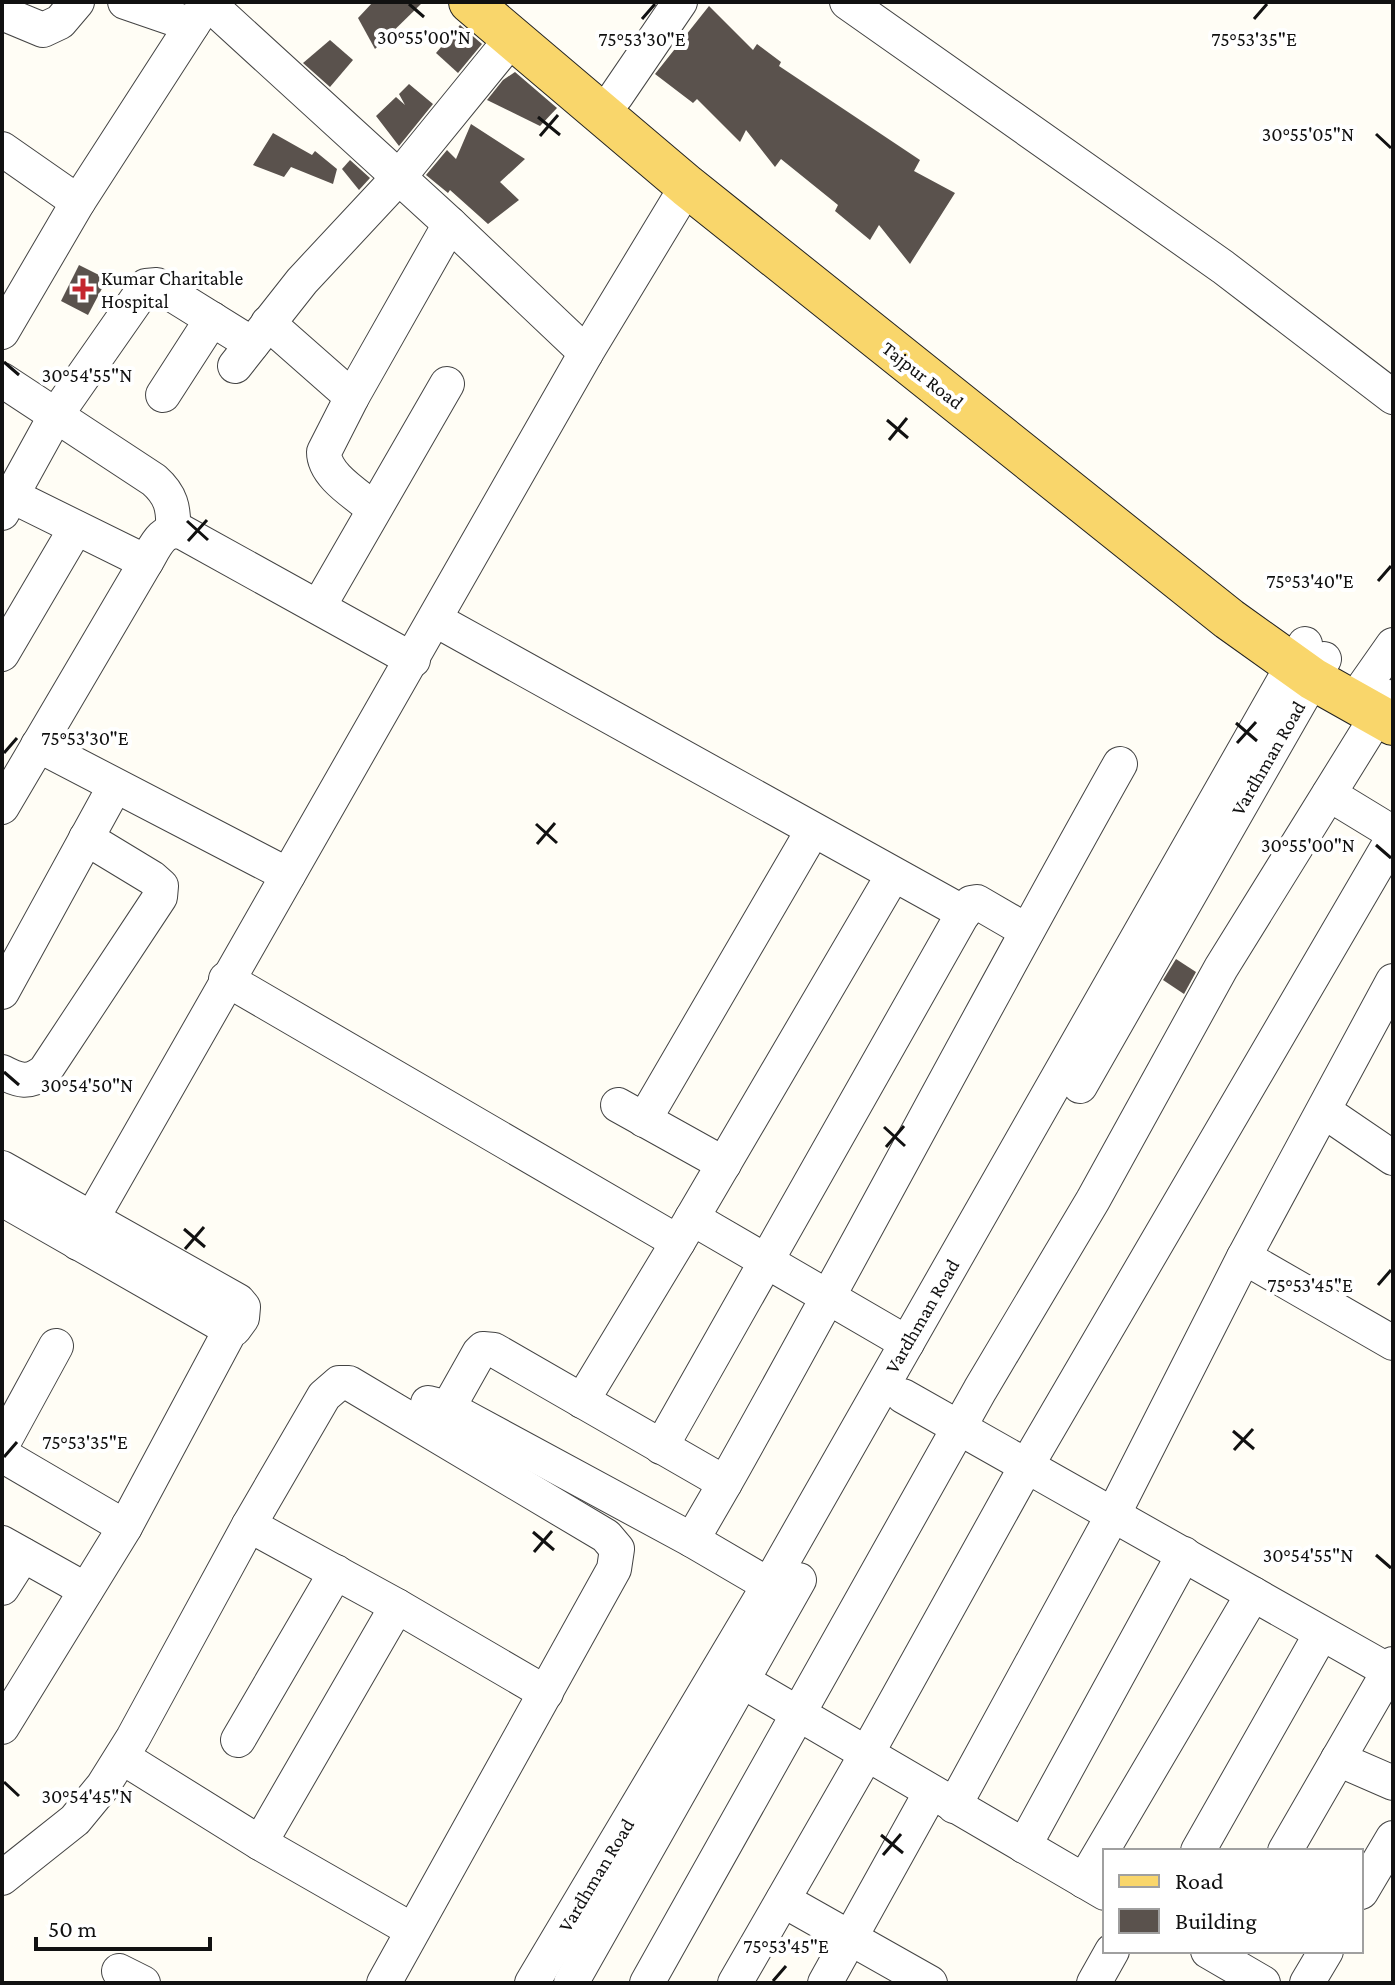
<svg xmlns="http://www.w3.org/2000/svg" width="1395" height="1985" viewBox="0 0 1395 1985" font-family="'Crimson Pro',serif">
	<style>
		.building { fill: #5a524d }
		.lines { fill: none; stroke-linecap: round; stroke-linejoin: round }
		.minor-casing { stroke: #444; stroke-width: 36 }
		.major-casing { stroke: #222; stroke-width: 44 }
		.minor { stroke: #fff; stroke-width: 34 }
		.major { stroke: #f9d66b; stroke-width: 42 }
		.ticks { fill: none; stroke: #111; stroke-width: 3 }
		.poi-dot { fill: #c4262e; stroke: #fff; stroke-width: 3 }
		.labels { text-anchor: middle; stroke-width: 8; stroke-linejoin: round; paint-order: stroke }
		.poi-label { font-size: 20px; fill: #111; stroke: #fff; text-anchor: start }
		.street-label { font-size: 20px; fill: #111; stroke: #fff }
		.ticks-label { font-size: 20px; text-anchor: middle; fill: #111; stroke: #fff; stroke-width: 8; stroke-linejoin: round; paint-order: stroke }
	</style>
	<rect width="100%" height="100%" fill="#fffdf5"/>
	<g class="building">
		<polygon points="373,2 423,2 375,49 358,18"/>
		<polygon points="709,6 753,50 757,44 781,62 779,66 920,160 914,171 955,193 910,264 879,225 870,240 835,211 838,205 781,159 775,167 746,130 740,142 697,99 693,103 655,74"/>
		<polygon points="460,25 482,44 458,73 436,53"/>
		<polygon points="330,40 353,60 330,87 303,63"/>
		<polygon points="515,72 557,108 540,126 487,100 503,80"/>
		<polygon points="409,84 433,104 399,146 376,116 396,97 405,105 399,94"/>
		<polygon points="471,124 525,159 500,182 519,200 488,224 450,190 448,193 426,175 447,150 456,159"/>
		<polygon points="273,133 312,155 315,151 337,169 333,184 291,167 284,177 253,165"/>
		<polygon points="350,160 370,178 359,190 342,169"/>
		<polygon points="79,265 107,279 88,315 61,301"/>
		<polygon points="1176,959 1196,972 1184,994 1163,980"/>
	</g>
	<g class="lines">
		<g class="minor-casing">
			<g id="minor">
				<polyline points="125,2 192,25"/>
				<polyline points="207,2 450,224 586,353"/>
				<polyline points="847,2 1223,267 1393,397"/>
				<polyline points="2,13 43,30 60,22 77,2"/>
				<polyline points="616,96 680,2"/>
				<polyline points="2,149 78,202"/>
				<polyline points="268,323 352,397"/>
				<polyline points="2,332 78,202 207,2"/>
				<polyline points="235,366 302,281 399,177 513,37"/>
				<path d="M2,380L154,480C171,495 174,508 173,530"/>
				<polyline points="163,395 212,319"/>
				<polyline points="2,491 146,562"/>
				<path d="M374,509C358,495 324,476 324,452L352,397L450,224"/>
				<polyline points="2,513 56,415 146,286 157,285 252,344"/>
				<polyline points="319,606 447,384"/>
				<polyline points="436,620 964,913"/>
				<polyline points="2,654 76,528"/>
				<polyline points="1353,702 1393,645"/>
				<polyline points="38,745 288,875"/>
				<polyline points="1329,794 1393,833"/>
				<path d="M2,807L146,562C155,547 162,527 182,532L413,660"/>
				<polyline points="226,979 678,1242"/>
				<polyline points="2,992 115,786"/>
				<path d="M2,1072C19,1081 29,1084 45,1071L160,897L161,886L152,878L86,838"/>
				<polyline points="1080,1086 1324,659"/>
				<polyline points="618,1105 724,1164"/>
				<polyline points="1324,1111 1393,1158"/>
				<polyline points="644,1120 813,830"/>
				<polyline points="2,1168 238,1301 243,1307 242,1318 234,1329 226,1327 2,1199"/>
				<polyline points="692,1218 907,1343"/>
				<polyline points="78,1243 586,353 687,186"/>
				<polyline points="1244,1257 1393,1343"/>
				<polyline points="903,1396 1389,1671"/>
				<polyline points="582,1401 678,1242 893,875"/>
				<polyline points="428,1403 448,1408 692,1540 769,1585"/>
				<path d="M448,1408L479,1353L483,1349L494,1350L725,1483C859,1245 986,1002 1120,764"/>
				<polyline points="2,1445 56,1346"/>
				<polyline points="661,1447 965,910 971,903 977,902 1027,931"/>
				<polyline points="2,1455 125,1527"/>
				<polyline points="249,1525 397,1606 546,1693"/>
				<polyline points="692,1540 725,1483"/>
				<polyline points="2,1543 86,1590"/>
				<polyline points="2,1588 23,1555"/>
				<polyline points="722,1669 1105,1893"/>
				<polyline points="2,1727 125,1527 231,1329"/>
				<polyline points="238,1740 336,1572"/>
				<polyline points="122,1757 260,1843 412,1930"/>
				<polyline points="1338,1759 1393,1783"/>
				<polyline points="954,1806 1114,1513 1244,1257 1393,981"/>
				<polyline points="260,1843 397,1606"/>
				<polyline points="1024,1846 1184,1554"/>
				<polyline points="1198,1851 1321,1634"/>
				<polyline points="1285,1851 1393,1664"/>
				<polyline points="2,1878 75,1820 103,1786 133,1738 249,1525 324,1396 339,1383 349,1383 606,1536 617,1549 614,1569 384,1983"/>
				<polyline points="1084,1881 1253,1594"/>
				<polyline points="1361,1892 1393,1838"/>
				<polyline points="783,1900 930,1983"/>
				<polyline points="1208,1951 1263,1983"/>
				<polyline points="119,1971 143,1983"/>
				<polyline points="532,1983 769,1585 1305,644"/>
				<polyline points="571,1983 799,1580"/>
				<polyline points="647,1983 980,1390 1093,1200 1221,968 1389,697"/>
				<polyline points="735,1983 866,1755 1027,1465 1393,838"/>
				<polyline points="825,1983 931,1792"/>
				<polyline points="1094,1983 1112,1951"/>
				<polyline points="1307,1983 1326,1951"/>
			</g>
		</g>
		<g class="major-casing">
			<polyline id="major" points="470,2 687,186 1229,619 1313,679 1393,724"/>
		</g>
		<use href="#minor" class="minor"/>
		<use href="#major" class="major"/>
	</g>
	<path class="ticks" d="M409,4L424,17M642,19L655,4M1254,19L1267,4M538,117L560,135M1376,134L1391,148M540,136L558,115M4,362L19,375M887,420L908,438M889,440L907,418M187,521L208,540M188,541L207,520M1378,581L1391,566M1236,723L1257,741M1237,743L1256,722M4,753L17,738M536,824L557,843M537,844L555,823M1376,845L1391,858M4,1072L19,1085M884,1127L905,1146M886,1147L904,1126M184,1229L205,1247M185,1249L204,1227M1378,1285L1391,1270M1233,1431L1254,1449M1234,1450L1253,1429M4,1457L17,1442M533,1532L554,1550M534,1552L552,1531M1376,1555L1391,1568M4,1782L19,1796M881,1835L903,1853M883,1855L901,1834M773,1981L786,1966"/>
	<path class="poi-dot" d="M79 277h8v8h8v8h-8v8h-8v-8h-8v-8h8z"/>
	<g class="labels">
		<g class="poi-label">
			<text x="101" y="285">Kumar Charitable<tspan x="101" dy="23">Hospital</tspan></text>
		</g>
		<g class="street-label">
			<text transform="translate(923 375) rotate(38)" y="7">Tajpur Road</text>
			<text transform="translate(1268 758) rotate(-60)" y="7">Vardhman Road</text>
			<text transform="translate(922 1316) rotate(-60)" y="7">Vardhman Road</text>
			<text transform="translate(596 1875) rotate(-59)" y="7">Vardhman Road</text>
		</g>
	</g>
	<g class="ticks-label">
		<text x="424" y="44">30°55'00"N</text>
		<text x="1254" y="46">75°53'35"E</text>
		<text x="642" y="46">75°53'30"E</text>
		<text x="1308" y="141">30°55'05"N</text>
		<text x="87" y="382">30°54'55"N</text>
		<text x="1310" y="588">75°53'40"E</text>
		<text x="85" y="745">75°53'30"E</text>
		<text x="1308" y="852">30°55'00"N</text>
		<text x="87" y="1092">30°54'50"N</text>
		<text x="1310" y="1292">75°53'45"E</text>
		<text x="85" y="1449">75°53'35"E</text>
		<text x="1308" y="1562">30°54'55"N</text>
		<text x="87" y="1803">30°54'45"N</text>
		<text x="786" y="1953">75°53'45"E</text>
	</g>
	<rect width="1395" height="1985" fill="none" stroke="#111111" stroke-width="8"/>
	<rect x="1103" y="1849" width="260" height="104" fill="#ffffff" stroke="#a0a0a0" stroke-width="2"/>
	<rect x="1119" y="1875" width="40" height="12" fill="#f9d66b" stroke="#a0a0a0" stroke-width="2"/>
	<text x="1175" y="1889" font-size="24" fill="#111111">Road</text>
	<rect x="1119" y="1909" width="40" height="24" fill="#5a524d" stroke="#a0a0a0" stroke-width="2"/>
	<text x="1175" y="1929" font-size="24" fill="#111111">Building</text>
	<path d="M36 1937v12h174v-12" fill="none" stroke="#111111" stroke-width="4"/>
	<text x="48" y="1937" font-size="24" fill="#111111" stroke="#ffffff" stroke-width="6" paint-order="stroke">50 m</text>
</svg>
